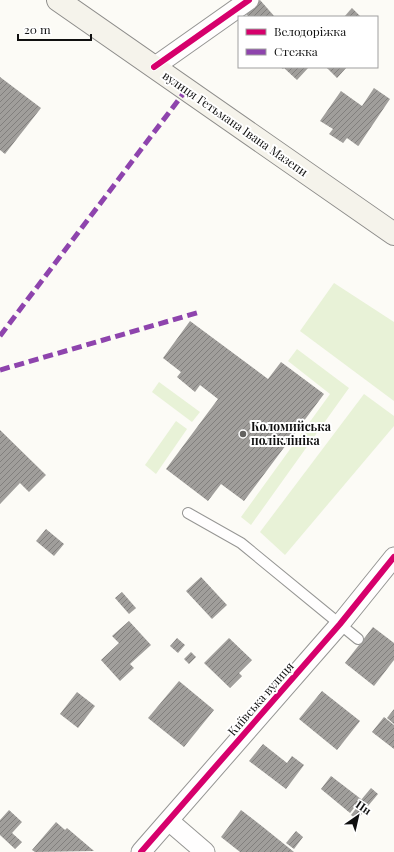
<svg xmlns="http://www.w3.org/2000/svg" width="394" height="852" viewBox="0 0 394 852" font-family="'Playfair Display',serif">
	<style>
		.grass { fill: #e8f2d7 }
		.building { fill: url(#building-hatch) }
		.lines { fill: none; stroke-linecap: round; stroke-linejoin: round }
		.lane-casing { stroke: #969694; stroke-width: 12 }
		.street-casing { stroke: #969694; stroke-width: 21 }
		.secondary-casing { stroke: #8d8c8a; stroke-width: 24 }
		.lane { stroke: #fffefe; stroke-width: 10 }
		.street { stroke: #fffefe; stroke-width: 19 }
		.secondary { stroke: #f5f3eb; stroke-width: 22 }
		.quiet { stroke: #8e44ad; stroke-width: 5; stroke-dasharray: 10 5; stroke-linecap: butt }
		.cycleway-casing { stroke: #fff; stroke-width: 8 }
		.cycleway { stroke: #d6006c; stroke-width: 6 }
		.poi-dot { fill: #636260; stroke: #fff; stroke-width: 1.5 }
		.labels { text-anchor: middle; stroke-width: 4; stroke-linejoin: round; paint-order: stroke }
		.street-label { font-size: 12px; fill: #101010; stroke: #fff }
		.poi-label { font-size: 12px; font-weight: bold; fill: #101010; stroke: #fff; text-anchor: start }
	</style>
	<defs>
		<pattern id="building-hatch" width="6" height="6" patternUnits="userSpaceOnUse"><rect width="6" height="6" fill="#a09e9b"/><path d="M-1 1l2-2M0 6l6-6M5 7l2-2" fill="none" stroke="#817f7d"/></pattern>
	</defs>
	<rect width="100%" height="100%" fill="#fcfbf6"/>
	<g class="grass">
		<polygon points="334,283 394,322 394,401 300,331"/>
		<polygon points="297,349 349,388 251,525 241,517 330,394 288,361"/>
		<polygon points="159,382 200,412 192,422 152,392"/>
		<polygon points="364,394 394,416 394,426 285,555 260,532"/>
		<polygon points="176,421 187,429 156,474 145,465"/>
	</g>
	<g class="building">
		<polygon points="260,0 275,17 249,17 245,13"/>
		<polygon points="352,8 361,17 344,17"/>
		<polygon points="280,67 309,67 297,80 284,68 283,69"/>
		<polygon points="326,67 347,67 337,78"/>
		<polygon points="0,77 41,108 5,154 0,150"/>
		<polygon points="374,88 390,99 359,145 358,146 347,138 343,143 329,134 333,129 320,121 341,91 362,106"/>
		<polygon points="190,321 268,379 281,362 324,394 244,501 221,484 208,501 166,469 218,399 200,385 195,392 177,377 181,372 163,358"/>
		<polygon points="0,430 46,475 29,492 20,483 0,504"/>
		<polygon points="46,529 64,544 54,556 36,541"/>
		<polygon points="201,577 227,605 212,619 186,591"/>
		<polygon points="122,592 136,608 129,614 115,598"/>
		<polygon points="129,621 151,645 130,664 134,668 120,681 101,660 119,643 112,636"/>
		<polygon points="373,627 394,643 394,660 374,686 345,663"/>
		<polygon points="177,638 185,645 178,653 170,646"/>
		<polygon points="229,638 252,660 239,673 242,676 230,688 204,663"/>
		<polygon points="191,652 196,657 189,664 184,659"/>
		<polygon points="179,681 214,710 184,747 148,718"/>
		<polygon points="322,691 360,721 337,750 299,719"/>
		<polygon points="77,692 95,706 78,728 60,714"/>
		<polygon points="394,709 394,724 387,718"/>
		<polygon points="384,717 394,725 394,749 372,732"/>
		<polygon points="263,744 287,763 292,756 304,765 286,789 249,761"/>
		<polygon points="331,776 361,799 350,813 321,789"/>
		<polygon points="371,788 378,794 368,806 361,800"/>
		<polygon points="361,802 367,807 357,820 351,815"/>
		<polygon points="9,810 22,822 12,833 22,842 15,849 0,835 0,820"/>
		<polygon points="241,810 263,827 294,852 240,852 221,837"/>
		<polygon points="56,822 65,830 67,828 94,851 35,852 32,850"/>
		<polygon points="296,831 303,837 294,849 286,843"/>
	</g>
	<g class="lines">
		<g class="lane-casing">
			<polyline id="lane" points="188,513 241,543 358,639"/>
		</g>
		<g class="street-casing">
			<g id="street">
				<polyline points="154,67 249,0"/>
				<polyline points="169,821 205,852"/>
				<polyline points="141,852 340,624 394,557"/>
			</g>
		</g>
		<g class="secondary-casing">
			<polyline id="secondary" points="58,0 394,234"/>
		</g>
		<use href="#lane" class="lane"/>
		<use href="#street" class="street"/>
		<use href="#secondary" class="secondary"/>
		<g class="quiet">
			<polyline points="0,336 186,90"/>
			<polyline points="0,370 200,312"/>
		</g>
		<g class="cycleway-casing">
			<g id="cycleway">
				<polyline points="154,67 249,0"/>
				<polyline points="141,852 340,624 394,557"/>
			</g>
		</g>
		<use href="#cycleway" class="cycleway"/>
	</g>
	<circle class="poi-dot" cx="243" cy="434" r="4"/>
	<g class="labels">
		<g class="street-label">
			<text transform="translate(235 124) rotate(35)" y="4">вулиця Гетьмана Івана Мазепи</text>
			<text transform="translate(261 699) rotate(-49)" y="4">Київська вулиця</text>
		</g>
		<g class="poi-label">
			<text x="251" y="431">Коломийська<tspan x="251" dy="14">поліклініка</tspan></text>
		</g>
	</g>
	<rect x="238" y="16" width="140" height="52" fill="#ffffff" stroke="#9f9f9f"/>
	<rect x="246" y="29" width="20" height="6" fill="#d6006c" stroke="#9f9f9f"/>
	<text x="274" y="36" font-size="12" fill="#101010">Велодоріжка</text>
	<rect x="246" y="49" width="20" height="6" fill="#8e44ad" stroke="#9f9f9f"/>
	<text x="274" y="56" font-size="12" fill="#101010">Стежка</text>
	<g transform="translate(358 816) rotate(34)" stroke="#ffffff" stroke-width="3" paint-order="stroke">
	<path d="M0-3L7 15L0 10L-7 15Z" fill="#101010"/>
	<text y="-6" font-size="11" font-weight="bold" text-anchor="middle" fill="#101010">Пн</text>
	</g>
	<path d="M18 34v6h73v-6" fill="none" stroke="#101010" stroke-width="2"/>
	<text x="24" y="34" font-size="12" fill="#101010" stroke="#ffffff" stroke-width="3" paint-order="stroke">20 m</text>
</svg>
